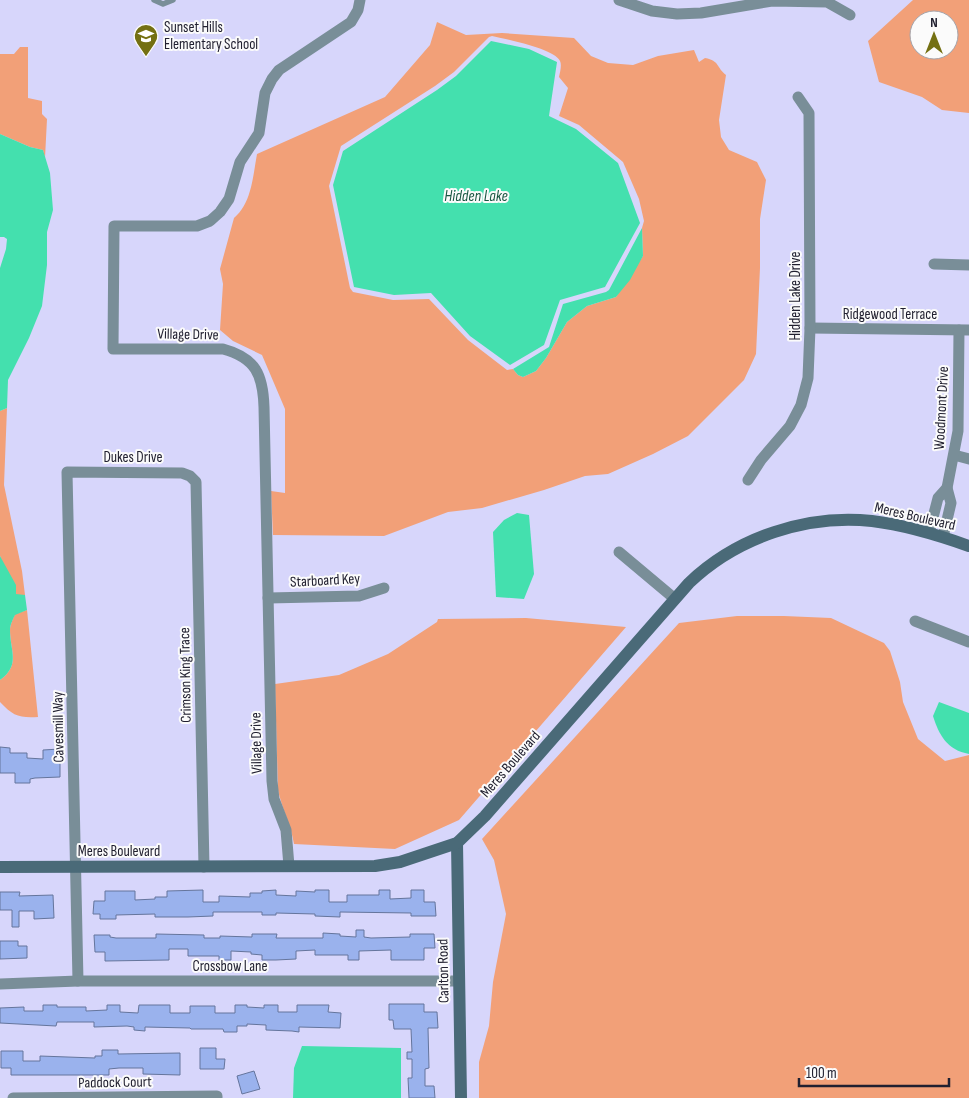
<svg xmlns="http://www.w3.org/2000/svg" width="969" height="1098" viewBox="0 0 969 1098" font-family="'Sofia Sans Condensed',sans-serif">
	<style>
		.green { fill: #f2a078; fill-rule: evenodd }
		.water { fill: #44e0ae }
		.building { fill: #9ab2ed; stroke: #65759c }
		.lines { fill: none; stroke-linecap: round; stroke-linejoin: round }
		.lane { stroke: #798e98; stroke-width: 5.5 }
		.street { stroke: #798e98; stroke-width: 11 }
		.secondary { stroke: #4a6a78; stroke-width: 12 }
		.labels { text-anchor: middle; stroke-width: 4; stroke-linejoin: round; paint-order: stroke }
		.poi-label { font-size: 15px; fill: #212030; stroke: #fbfbfb; text-anchor: start }
		.street-label { font-size: 15px; fill: #212030; stroke: #fbfbfb }
		.water-label { font-size: 16px; font-style: italic; fill: #1a5743; stroke: #fbfbfb }
	</style>
	<rect width="100%" height="100%" fill="#d7d6fb"/>
	<g class="green">
		<path d="M913,0H969V113L942,110L922,97L879,82L868,41ZM919,20H949V50H919Z"/>
		<path d="M437,22L466,35L502,33L574,38L591,56L608,63L633,65L658,56L694,50L699,62L705,58C720,61 716,67 726,75L719,120L721,137L729,150L757,162L766,180L760,219V268L756,354L744,380L688,436L653,454L608,474L585,476L544,490L482,508L448,512L384,536L273,535L271,491L285,493V409L262,355L233,341L220,330L223,284L220,269L234,218C252,203 253,175 257,154L385,97L430,45ZM492,36C506,39 555,49 560,61C562,65 560,72 559,77L568,88L559,116L579,125L623,162L639,199L644,221L642,228L643,256L616,297L587,306L567,322L546,358L536,371L523,377L518,375L513,369L507,370L468,340L429,299L393,300L353,292L350,288L329,186L341,146L435,86L454,72L489,37Z"/>
		<polygon points="20,47 28,47 28,98 42,101 42,114 47,119 45,158 43,150 30,147 0,134 0,54 14,54"/>
		<polygon points="7,408 4,485 22,571 25,595 16,595 0,556 0,411"/>
		<path d="M27,610L38,717C19,718 13,716 0,702V680C21,665 10,651 10,630C10,625 13,619 15,614Z"/>
		<polygon points="737,616 784,616 831,618 884,643 890,651 900,682 903,702 918,739 945,761 969,755 969,1098 479,1098 479,1062 489,1026 493,982 506,914 494,860 482,839 679,623"/>
		<path d="M526,618L626,627L459,820L395,849L294,844C291,825 282,809 278,790L275,684L339,675L388,654L437,622L438,619Z"/>
	</g>
	<g class="water">
		<polygon points="491,41 529,49 557,62 549,116 576,129 618,163 640,223 605,287 560,300 544,345 510,365 470,336 431,293 394,295 354,287 333,185 343,151 437,90 456,76"/>
		<polygon points="0,134 30,147 43,150 50,173 53,210 47,232 47,265 42,306 29,338 8,380 7,408 0,411 0,268 6,249 7,239 4,237 0,237"/>
		<polygon points="642,228 643,256 630,280 616,297 587,306 567,322 546,358 536,371 523,377 518,375 513,369 549,347 563,304 606,292 609,290"/>
		<polygon points="517,513 529,515 534,574 524,599 496,597 493,532 504,520"/>
		<path d="M0,556L16,585V594L25,595L27,610L15,615C13,619 10,625 10,630C10,651 21,665 0,680Z"/>
		<path d="M939,702L969,713V754C947,750 939,735 933,716Z"/>
		<polygon points="302,1046 401,1048 401,1098 293,1098 294,1068"/>
	</g>
	<g class="building">
		<polygon points="0,747 10,748 10,753 27,753 27,758 43,759 43,750 60,749 60,777 35,778 30,779 30,783 15,783 15,773 0,773"/>
		<polygon points="203,890 203,902 219,902 219,896 250,897 250,893 262,893 262,891 276,890 276,895 296,896 296,891 315,892 315,890 329,890 329,902 347,902 347,895 379,895 379,890 390,890 390,899 411,898 411,890 424,890 424,902 435,902 436,916 411,916 411,913 340,912 340,917 315,916 315,914 276,913 276,915 262,915 262,912 213,912 213,916 188,917 155,917 155,914 116,915 116,919 100,919 100,914 93,914 94,901 105,901 105,891 135,891 135,900 155,899 155,897 167,897 167,891"/>
		<polygon points="0,892 20,892 19,896 53,895 54,918 34,919 34,911 19,911 19,927 12,927 12,910 0,910"/>
		<polygon points="356,930 364,930 364,937 371,938 410,937 410,934 434,934 435,948 424,948 424,960 391,960 391,950 359,951 359,960 348,960 348,955 315,955 315,950 296,951 296,959 276,960 262,960 262,955 251,954 251,952 231,951 231,960 219,960 219,956 188,956 188,949 169,949 169,960 105,961 105,952 95,952 94,935 110,935 110,937 116,938 156,938 156,934 204,935 204,938 220,938 220,936 252,937 252,934 277,934 276,938 323,938 323,933 340,934 340,936 356,937"/>
		<polygon points="0,941 18,941 18,946 27,946 27,958 0,959"/>
		<polygon points="389,1004 424,1004 424,1012 437,1012 438,1028 428,1028 429,1068 425,1069 425,1086 434,1086 435,1098 409,1098 408,1078 412,1078 412,1059 407,1059 407,1052 412,1052 411,1029 394,1029 393,1020 389,1020"/>
		<polygon points="43,1005 57,1005 57,1007 86,1007 86,1011 107,1010 107,1005 120,1005 120,1012 138,1013 139,1005 170,1005 170,1013 190,1013 190,1006 215,1006 215,1013 235,1013 235,1005 247,1005 247,1007 264,1008 264,1005 278,1005 278,1012 297,1012 297,1005 329,1005 328,1012 341,1013 340,1028 299,1027 299,1032 292,1031 266,1030 266,1025 247,1024 247,1026 237,1026 237,1032 224,1032 223,1029 191,1029 190,1028 145,1027 145,1031 134,1030 134,1027 127,1026 94,1027 94,1022 57,1022 56,1026 0,1023 0,1008 24,1007 24,1011 43,1011"/>
		<polygon points="200,1048 216,1048 216,1059 225,1059 224,1069 200,1069"/>
		<polygon points="102,1050 118,1050 118,1054 180,1053 180,1075 143,1074 143,1068 119,1068 109,1069 109,1075 11,1075 11,1068 1,1068 1,1051 23,1051 23,1061 40,1061 40,1056 95,1058 95,1056 102,1056"/>
		<polygon points="254,1071 260,1089 242,1094 237,1076"/>
	</g>
	<g class="lines">
		<polyline class="lane" points="154,0 163,4 173,0"/>
		<g class="street">
			<polyline points="619,0 652,11 677,14 701,13 772,1 827,2 850,15"/>
			<polyline points="934,264 969,265"/>
			<polyline points="810,328 969,330"/>
			<polyline points="954,455 969,459"/>
			<polyline points="748,480 761,460 790,426 801,405 808,378 810,328 809,113 798,97"/>
			<polyline points="947,488 958,431 959,330"/>
			<polyline points="929,533 938,498 947,488 951,503 943,537"/>
			<polyline points="619,552 675,599"/>
			<polyline points="268,598 359,596 384,588"/>
			<polyline points="915,621 969,642"/>
			<path d="M289,866L286,830L274,799L272,781L264,407C263,375 256,358 223,349H113L114,226H197L210,221L220,212L229,199L240,162L259,133L265,93L272,79L279,70L351,22L358,10L360,0"/>
			<polyline points="78,981 67,472 182,473 190,476 196,482 204,867"/>
			<polyline points="0,984 78,981 459,981"/>
			<polyline points="13,1098 217,1096 217,1098"/>
		</g>
		<g class="secondary">
			<polyline points="457,843 461,1098"/>
			<path d="M0,867L375,866L400,862L457,843L485,816L689,583C737,537 807,514 872,521C906,525 938,535 969,546"/>
		</g>
	</g>
	<defs>
		<g id="school-pin" transform="scale(1.25)"><path d="M0 17L-7.5 6A9.5 9.5 0 1 1 7.5 6Z" fill="#747012" stroke="#fbfbfb"/><path d="M0-5L7-2L0 1L-7-2ZM-4 1L0 2.5L4 1V4Q0 6-4 4Z" fill="#fff"/></g>
	</defs>
	<g fill-rule="evenodd">
		<use href="#school-pin" x="146" y="36"/>
	</g>
	<g class="labels">
		<g class="poi-label">
			<text x="164" y="32">Sunset Hills<tspan x="164" dy="17">Elementary School</tspan></text>
		</g>
		<g class="street-label">
			<text transform="translate(795 296) rotate(-90)" y="5">Hidden Lake Drive</text>
			<text x="890" y="319">Ridgewood Terrace</text>
			<text transform="translate(188 334) rotate(1)" y="5">Village Drive</text>
			<text transform="translate(941 408) rotate(-87)" y="5">Woodmont Drive</text>
			<text x="133" y="462">Dukes Drive</text>
			<text transform="translate(915 516) rotate(13)" y="5">Meres Boulevard</text>
			<text transform="translate(325 580) rotate(-3)" y="5">Starboard Key</text>
			<text transform="translate(185 675) rotate(-91)" y="5">Crimson King Trace</text>
			<text transform="translate(58 727) rotate(-91)" y="5">Cavesmill Way</text>
			<text transform="translate(256 743) rotate(-91)" y="5">Village Drive</text>
			<text transform="translate(510 764) rotate(-49)" y="5">Meres Boulevard</text>
			<text x="119" y="856">Meres Boulevard</text>
			<text x="230" y="971">Crossbow Lane</text>
			<text transform="translate(443 971) rotate(-91)" y="5">Carlton Road</text>
			<text transform="translate(115 1082) rotate(-1)" y="5">Paddock Court</text>
		</g>
		<g class="water-label">
			<text x="476" y="201">Hidden Lake</text>
		</g>
	</g>
	<g transform="translate(934 35)"><circle r="24" fill="#fbfbfb" stroke="#a4a3aa"/>
	<path d="M0-4L9 19L0 12L-9 19Z" fill="#747012"/>
	<text y="-8" font-size="14" font-weight="bold" text-anchor="middle" fill="#212030">N</text>
	</g>
	<path d="M799 1078v8h150v-8" fill="none" stroke="#212030" stroke-width="2.5"/>
	<text x="806" y="1078" font-size="15" fill="#212030" stroke="#fbfbfb" stroke-width="4" paint-order="stroke">100 m</text>
</svg>
